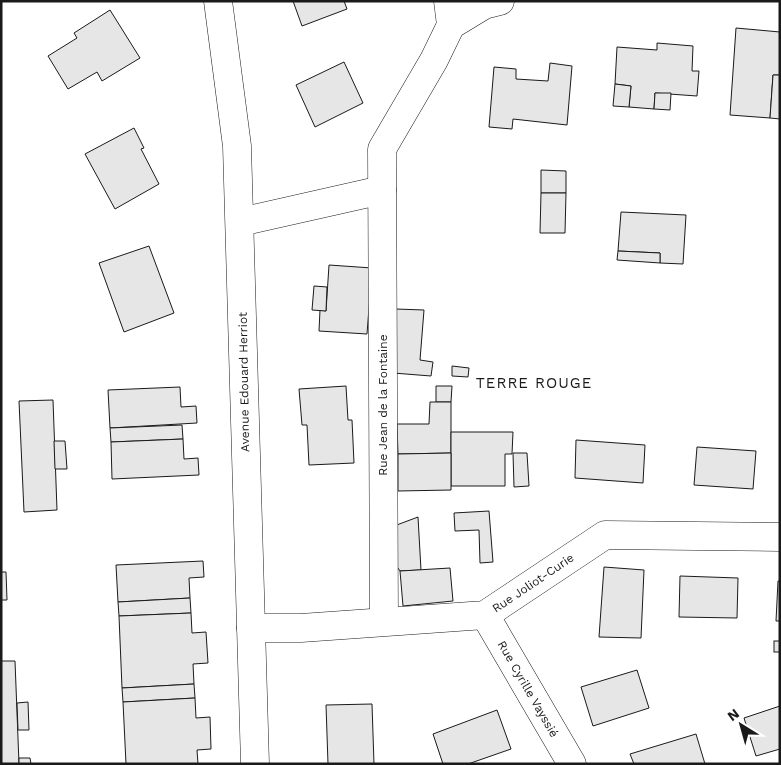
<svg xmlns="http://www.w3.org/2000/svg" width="781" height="765" viewBox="0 0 781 765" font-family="'Work Sans',sans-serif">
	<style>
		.building { fill: #e6e6e6; stroke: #1a1a1a }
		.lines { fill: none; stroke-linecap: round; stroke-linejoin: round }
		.street-casing { stroke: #1a1a1a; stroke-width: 29 }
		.street { stroke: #fff; stroke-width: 28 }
		.labels { text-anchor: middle; stroke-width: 4; stroke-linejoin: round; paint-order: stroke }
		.street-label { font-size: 12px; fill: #1a1a1a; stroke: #fff }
		.quarter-label { font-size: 15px; letter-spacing: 1px; fill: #1a1a1a; stroke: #fff }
	</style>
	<rect width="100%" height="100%" fill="#fff"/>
	<g class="building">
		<polygon points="293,1 344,1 347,9 302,26"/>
		<polygon points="110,10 140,58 102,81 97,72 68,89 48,56 77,38 74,33"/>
		<polygon points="736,28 780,32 780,75 773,75 770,118 730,115"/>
		<polygon points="657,43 693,46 692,71 699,71 697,96 655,93 654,109 629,107 631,86 615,84 617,47 657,50"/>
		<polygon points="344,62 363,103 315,127 296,85"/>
		<polygon points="550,63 572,66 567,125 513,119 512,129 489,127 494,67 516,69 516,79 548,81"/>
		<polygon points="773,75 780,75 780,119 770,118"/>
		<polygon points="615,84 631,86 629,107 613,106"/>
		<polygon points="655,93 671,93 670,110 654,109"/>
		<polygon points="134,128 144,148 141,149 159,184 115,209 85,154"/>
		<polygon points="541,170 566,171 566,193 541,193"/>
		<polygon points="541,193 566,193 565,233 540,233"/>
		<polygon points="621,212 686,215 683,264 660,263 660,253 618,251"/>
		<polygon points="149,246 174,313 124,332 99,263"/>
		<polygon points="618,251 660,253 660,263 617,260"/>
		<polygon points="329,265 372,268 367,334 319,331 320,310 326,311"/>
		<polygon points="314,286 327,287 326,311 312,310"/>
		<polygon points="396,309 424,310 420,360 433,362 431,376 393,373"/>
		<polygon points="452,366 469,368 468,377 452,376"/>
		<polygon points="346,386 348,420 352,420 354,463 309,465 307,425 302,425 299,389"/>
		<polygon points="436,386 452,386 451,402 436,402"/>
		<polygon points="180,387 181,407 196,406 197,423 110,428 108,390"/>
		<polygon points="53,400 57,510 24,512 19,401"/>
		<polygon points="430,402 451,402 451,453 398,454 397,424 429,424"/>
		<polygon points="182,425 183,439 111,442 110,428"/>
		<polygon points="451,432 513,432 512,454 505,454 505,486 451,486"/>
		<polygon points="183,439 184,459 198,458 199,475 112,479 111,442"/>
		<polygon points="576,440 645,445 643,483 575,478"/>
		<polygon points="54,441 65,441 67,469 55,469"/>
		<polygon points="697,447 756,451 753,489 694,485"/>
		<polygon points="451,453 451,490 398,491 398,454"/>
		<polygon points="513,453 527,453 529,486 514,487"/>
		<polygon points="489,511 493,562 480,563 479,530 455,531 454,513"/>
		<polygon points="418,517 421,570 400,571 395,564 394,526"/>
		<polygon points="203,561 204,577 189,578 190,598 118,602 116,565"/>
		<polygon points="604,567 644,570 641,638 599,637"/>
		<polygon points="450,568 453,601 403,606 400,571"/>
		<polygon points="1,572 6,572 7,600 1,600"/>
		<polygon points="680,576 738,578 737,618 679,617"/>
		<polygon points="778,581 780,581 780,621 776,621"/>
		<polygon points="190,598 191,613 119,616 118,602"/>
		<polygon points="191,613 192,633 206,632 208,663 193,664 194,684 122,688 119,616"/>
		<rect x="774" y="641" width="6" height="11"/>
		<polygon points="1,661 15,661 19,764 1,764"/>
		<polygon points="637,670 649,708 593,726 581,687"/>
		<polygon points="194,684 195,698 123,702 122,688"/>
		<polygon points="195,698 196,718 210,717 211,749 197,750 198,764 126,764 123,702"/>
		<polygon points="28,702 29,730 18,730 17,703"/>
		<polygon points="372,704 374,764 328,764 326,705"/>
		<polygon points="780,706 780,749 756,756 744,718"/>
		<polygon points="497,710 511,749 468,764 443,764 433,734"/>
		<polygon points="696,734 705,764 634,764 630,754"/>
		<polygon points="19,758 30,758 31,764 19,764"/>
	</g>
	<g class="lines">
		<g class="street-casing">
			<g id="street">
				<polyline points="218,1 237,146 255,764"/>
				<polyline points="451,25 484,5 500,1"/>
				<polyline points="240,222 382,190"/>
				<polyline points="485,615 572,764"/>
				<polyline points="384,621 382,149 434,60 451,25 448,1"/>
				<polyline points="251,628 301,628 485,615 605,535 780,537"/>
			</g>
		</g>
		<use href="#street" class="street"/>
	</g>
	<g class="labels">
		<g class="street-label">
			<text transform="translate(244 382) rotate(-91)" y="4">Avenue Edouard Herriot</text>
			<text transform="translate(383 405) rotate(-90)" y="4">Rue Jean de la Fontaine</text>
			<text transform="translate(533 583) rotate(-34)" y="4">Rue Joliot-Curie</text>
			<text transform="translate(528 689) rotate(60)" y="4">Rue Cyrille Vayssié</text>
		</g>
		<g class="quarter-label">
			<text x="534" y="388">TERRE ROUGE</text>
		</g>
	</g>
	<rect width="781" height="765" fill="none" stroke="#1a1a1a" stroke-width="5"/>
	<g transform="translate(741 725) rotate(323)" stroke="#ffffff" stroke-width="4" paint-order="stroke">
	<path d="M0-4L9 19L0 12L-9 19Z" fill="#1a1a1a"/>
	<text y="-8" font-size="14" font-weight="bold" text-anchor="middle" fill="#1a1a1a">N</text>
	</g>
</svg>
